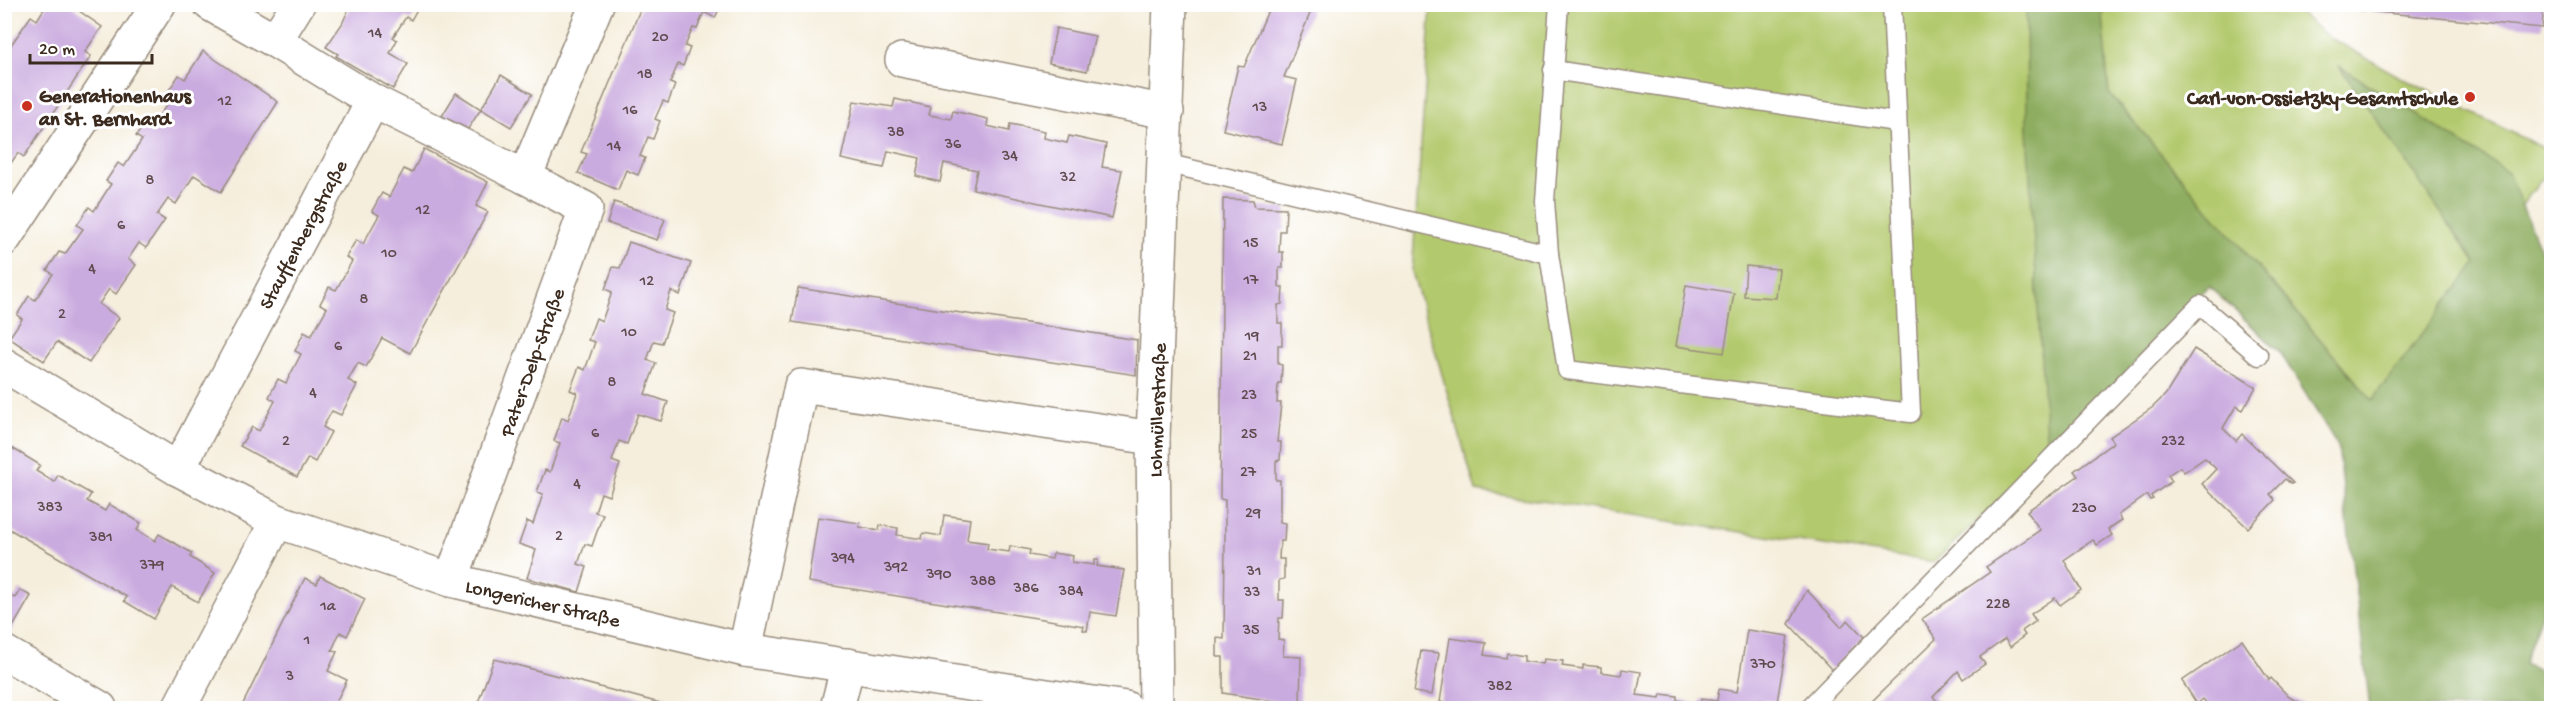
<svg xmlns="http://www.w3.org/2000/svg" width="2556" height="713" viewBox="0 0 2556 713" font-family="'Gochi Hand',sans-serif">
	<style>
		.green { fill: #b3c96d; stroke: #777a46; stroke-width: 1.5 }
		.forest { fill: #8ead60; stroke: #646c3f; stroke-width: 1.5 }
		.building { fill: #caabdf }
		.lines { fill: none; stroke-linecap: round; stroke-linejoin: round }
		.service-casing { stroke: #988c7d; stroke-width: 21 }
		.minor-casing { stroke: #988c7d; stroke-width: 36 }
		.service { stroke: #fff; stroke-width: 18 }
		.minor { stroke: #fff; stroke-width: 33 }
		.poi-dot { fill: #c8321e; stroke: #fff; stroke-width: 2 }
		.labels { text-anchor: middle; stroke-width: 6; stroke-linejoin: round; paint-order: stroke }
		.number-label { font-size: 16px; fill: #5f4a4e }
		.poi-label { font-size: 20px; font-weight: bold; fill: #3b2a1e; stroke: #fff; text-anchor: start }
		.street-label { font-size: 20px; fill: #3b2a1e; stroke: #fff }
	</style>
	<rect width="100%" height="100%" fill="#fff"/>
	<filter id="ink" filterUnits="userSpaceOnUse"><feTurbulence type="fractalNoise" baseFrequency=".0167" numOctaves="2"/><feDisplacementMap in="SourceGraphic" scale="12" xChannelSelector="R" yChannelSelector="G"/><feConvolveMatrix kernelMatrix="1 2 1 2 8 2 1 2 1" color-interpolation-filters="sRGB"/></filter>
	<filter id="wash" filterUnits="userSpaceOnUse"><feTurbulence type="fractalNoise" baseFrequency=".008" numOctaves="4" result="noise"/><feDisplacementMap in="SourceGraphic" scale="24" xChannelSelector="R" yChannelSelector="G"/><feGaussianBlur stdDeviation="1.35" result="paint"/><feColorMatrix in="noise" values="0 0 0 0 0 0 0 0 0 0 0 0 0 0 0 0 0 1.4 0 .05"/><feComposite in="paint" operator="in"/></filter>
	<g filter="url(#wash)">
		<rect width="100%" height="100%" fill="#f5eedc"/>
		<polygon class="green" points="1431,5 2290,5 2327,36 2400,77 2551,152 2551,167 2338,446 2280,352 2208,286 2047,454 1934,562 1476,491 1412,272"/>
		<polygon class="forest" points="2026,5 2101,5 2109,93 2372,400 2476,263 2339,66 2508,172 2551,276 2551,585 2524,664 2551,677 2551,708 2370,708 2338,446 2280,352 2209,286 2047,454 2027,130"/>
		<g id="blocks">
			<g class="building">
				<polygon points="47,4 69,4 102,27 85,52 91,56 24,157 18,153 4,173 4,55 31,16 37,20"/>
				<polygon points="351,4 420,4 411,20 406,17 393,37 397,40 390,53 408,64 393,89 336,56 338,54 326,47 342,24"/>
				<polygon points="1262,4 1307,4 1311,11 1284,77 1297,80 1282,144 1223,130 1238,66 1244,67 1269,8"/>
				<polygon points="2326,4 2544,4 2542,28 2325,7"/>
				<polygon points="642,5 721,5 715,18 704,12 697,29 693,28 685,46 690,48 683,66 678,64 670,83 675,85 668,103 663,101 655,119 660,121 653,139 648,137 640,156 645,158 638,175 626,170 618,190 578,173 587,154 581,152"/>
				<polygon points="1056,28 1095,36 1087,71 1049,63"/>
				<polygon points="203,51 278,102 221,192 194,175 176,204 168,199 157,215 165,220 146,248 139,243 128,259 136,265 116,294 109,289 99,304 119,318 89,363 57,342 44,361 9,338 22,319 17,315 29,296 35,300 53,274 47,270 59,252 65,254 83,229 77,225 89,207 94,211 111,184 106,181 118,163 124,167 142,140 136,136 149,118 155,122 172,97 167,93 179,75 185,79"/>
				<polygon points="501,75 532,94 511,127 481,109"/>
				<polygon points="456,93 481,109 468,129 442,116"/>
				<polygon points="895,99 931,107 929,115 951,119 953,111 988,119 987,126 1009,131 1010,124 1045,131 1044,138 1067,143 1069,136 1106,144 1102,167 1122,170 1112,218 973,189 977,170 944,163 940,182 916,176 920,158 888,151 884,168 841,159 854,101 893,107"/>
				<polygon points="424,149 488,182 476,206 488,212 410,353 382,338 366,367 358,363 348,380 357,385 341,415 332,411 323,427 331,432 315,462 308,458 297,477 240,446 252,427 259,431 275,401 269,397 278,379 286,383 301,354 295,351 304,332 311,336 327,308 320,304 329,287 336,290 352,261 346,257 356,240 363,244 379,215 372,211 382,193 389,197 404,169 412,173"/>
				<polygon points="1223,199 1253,200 1255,207 1286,208 1285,231 1280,231 1279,252 1283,252 1283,268 1279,268 1279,287 1283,287 1282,304 1278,305 1278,323 1282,323 1282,345 1278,345 1278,364 1282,365 1281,383 1278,383 1277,403 1281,403 1277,442 1281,442 1280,460 1276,461 1276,480 1280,480 1280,522 1285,523 1284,541 1280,541 1279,559 1284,559 1284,579 1279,580 1279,600 1284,600 1283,618 1279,618 1278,639 1284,640 1283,656 1301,657 1300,705 1223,693 1223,657 1217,657 1217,638 1224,639 1225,540 1225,500 1220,499"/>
				<polygon points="614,202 665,219 657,240 607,223"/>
				<polygon points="629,242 691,263 680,295 671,291 665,310 673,313 662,343 654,341 647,360 656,363 645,394 668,402 661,421 638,414 627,444 619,441 612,461 620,464 609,496 601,493 595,512 603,514 592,546 585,544 578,564 587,567 579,592 527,578 536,550 519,544 527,521 533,524 543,494 537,492 545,470 550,472 560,443 554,441 562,417 568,420 577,393 570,390 579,367 585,370 595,342 588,340 596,318 602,321 612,292 605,289 613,267 620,268"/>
				<polygon points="1746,266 1779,269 1776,298 1744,296"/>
				<polygon points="1686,285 1734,293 1724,353 1676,346"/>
				<polygon points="798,288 1137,340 1136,375 792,322"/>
				<polygon points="2194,349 2256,387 2243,410 2236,406 2223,428 2236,441 2242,434 2293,483 2291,484 2285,479 2270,494 2275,500 2248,528 2202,484 2216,469 2205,458 2184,472 2180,467 2168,475 2172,481 2151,496 2153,499 2150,500 2147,495 2119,515 2122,520 2108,529 2112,535 2097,545 2093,540 2064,560 2081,590 2060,605 2055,598 2031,614 2036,621 2022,631 2025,635 2010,647 2005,639 1980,657 1985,664 1963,679 1958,671 1933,697 1945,708 1865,708 1936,639 1922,619 1990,572 1986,567 2040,530 2027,511 2078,476 2074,471 2114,442 2110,437 2153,407 2166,394"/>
				<polygon points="7,445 40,465 36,471 54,482 58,475 91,494 87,501 105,511 109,504 141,523 137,530 155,541 159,534 192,553 190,557 215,573 198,602 172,587 154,619 124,601 127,597 4,526 4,451"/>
				<polygon points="944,515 970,519 967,540 988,543 987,549 1009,552 1010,546 1030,550 1029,555 1052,559 1053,553 1073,556 1072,562 1094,565 1094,560 1098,560 1097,566 1124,570 1116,616 1090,612 1087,631 1083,630 1084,626 1043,619 808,582 818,517 860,523 859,527 879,530 880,525 898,528 897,535 922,539 923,533 941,536"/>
				<polygon points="320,576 365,599 347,636 340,632 332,650 337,652 328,671 347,680 333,708 241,708 305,578 317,584"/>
				<polygon points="20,590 31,596 10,632 4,629 4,603 9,595 15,598"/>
				<polygon points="1807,590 1841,627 1848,620 1864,637 1832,670 1789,624"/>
				<polygon points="1747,630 1788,636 1777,702 1760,700 1759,708 1481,708 1440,702 1450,638 1486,643 1484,655 1506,658 1507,653 1524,656 1524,661 1543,664 1544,659 1563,661 1562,666 1583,669 1583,665 1601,667 1601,672 1621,675 1622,669 1641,672 1637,695 1660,698 1661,694 1677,696 1677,700 1700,704 1701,699 1717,701 1719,689 1737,692"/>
				<polygon points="2242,640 2269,680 2271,678 2289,697 2311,708 2210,708 2203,699 2197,704 2182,681"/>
				<polygon points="1421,651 1439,653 1432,695 1414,692"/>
				<polygon points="494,659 679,708 476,708"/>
			</g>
		</g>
	</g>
	<g filter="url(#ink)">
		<use href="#blocks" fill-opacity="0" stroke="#988c7d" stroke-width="1.5"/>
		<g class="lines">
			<g class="service-casing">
				<g id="service">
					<polyline points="1559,4 1545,201 1549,254 1567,370 1911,413 1892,4"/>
					<polyline points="1553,70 1896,122"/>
					<polyline points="1165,163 1549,254"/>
					<polyline points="1809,708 2200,305 2259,356"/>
				</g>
			</g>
			<g class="minor-casing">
				<g id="minor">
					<polyline points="210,4 275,41"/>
					<polyline points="902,60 1167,112"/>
					<polyline points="373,101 525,177"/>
					<polyline points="4,239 159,4"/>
					<polyline points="4,365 178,469 277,521 451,580 745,650 1126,708"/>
					<polyline points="178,469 373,101 275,41 298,4"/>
					<polyline points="451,580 586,209 525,177 597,4"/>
					<polyline points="745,650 801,386 1153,438"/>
					<polyline points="4,652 100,708"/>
					<polyline points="179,708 277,521"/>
					<polyline points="837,708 848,665"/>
					<polyline points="1156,708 1153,438 1170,4"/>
				</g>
			</g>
			<use href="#service" class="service"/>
			<use href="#minor" class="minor"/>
		</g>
	</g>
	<g class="poi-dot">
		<circle cx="2470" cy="97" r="6"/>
		<circle cx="27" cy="106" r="6"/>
	</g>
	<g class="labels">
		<g class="number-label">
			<text x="375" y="37">14</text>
			<text x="660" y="41">20</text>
			<text x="645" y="78">18</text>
			<text x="225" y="105">12</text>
			<text x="1260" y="111">13</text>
			<text x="630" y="114">16</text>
			<text x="896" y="136">38</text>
			<text x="953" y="148">36</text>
			<text x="614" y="150">14</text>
			<text x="1010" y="160">34</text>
			<text x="1068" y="181">32</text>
			<text x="150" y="184">8</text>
			<text x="423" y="214">12</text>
			<text x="121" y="229">6</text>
			<text x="1251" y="247">15</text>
			<text x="389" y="257">10</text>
			<text x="92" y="273">4</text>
			<text x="1251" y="284">17</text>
			<text x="647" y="285">12</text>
			<text x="364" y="303">8</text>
			<text x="62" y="318">2</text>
			<text x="629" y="336">10</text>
			<text x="1252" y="340">19</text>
			<text x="338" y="350">6</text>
			<text x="1250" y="360">21</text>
			<text x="612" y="386">8</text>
			<text x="313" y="397">4</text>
			<text x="1249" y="399">23</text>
			<text x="595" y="437">6</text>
			<text x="1249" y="438">25</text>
			<text x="286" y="445">2</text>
			<text x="2173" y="445">232</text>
			<text x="1248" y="476">27</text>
			<text x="577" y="488">4</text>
			<text x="50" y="511">383</text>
			<text x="2084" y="512">230</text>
			<text x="1253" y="517">29</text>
			<text x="559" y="540">2</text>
			<text x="101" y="541">381</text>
			<text x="843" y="562">394</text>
			<text x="152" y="569">379</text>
			<text x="896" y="571">392</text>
			<text x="1254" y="575">31</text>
			<text x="939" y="578">390</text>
			<text x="983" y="585">388</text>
			<text x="1026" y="592">386</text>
			<text x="1071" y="595">384</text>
			<text x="1252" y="596">33</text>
			<text x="1998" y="608">228</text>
			<text x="328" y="610">1a</text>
			<text x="1251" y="634">35</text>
			<text x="307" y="644">1</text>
			<text x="1763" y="668">370</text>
			<text x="290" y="680">3</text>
			<text x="1500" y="690">382</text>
		</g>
		<g class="poi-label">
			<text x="39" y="102">Generationenhaus<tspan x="39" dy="23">an St. Bernhard</tspan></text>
			<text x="2458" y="104" text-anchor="end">Carl-von-Ossietzky-Gesamtschule</text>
		</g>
		<g class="street-label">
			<text transform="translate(302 234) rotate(-62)" y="7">Stauffenbergstraße</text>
			<text transform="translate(531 362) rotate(-70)" y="7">Pater-Delp-Straße</text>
			<text transform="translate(1156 410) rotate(-88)" y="7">Lohmüllerstraße</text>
			<text transform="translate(543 602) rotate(13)" y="7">Longericher Straße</text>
		</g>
	</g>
	<rect width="2556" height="713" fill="none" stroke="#fff" stroke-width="24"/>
	<path d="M30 54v9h122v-9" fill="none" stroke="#3b2a1e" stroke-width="3"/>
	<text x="39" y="54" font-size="18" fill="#3b2a1e" stroke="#ffffff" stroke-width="4.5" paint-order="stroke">20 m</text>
</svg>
